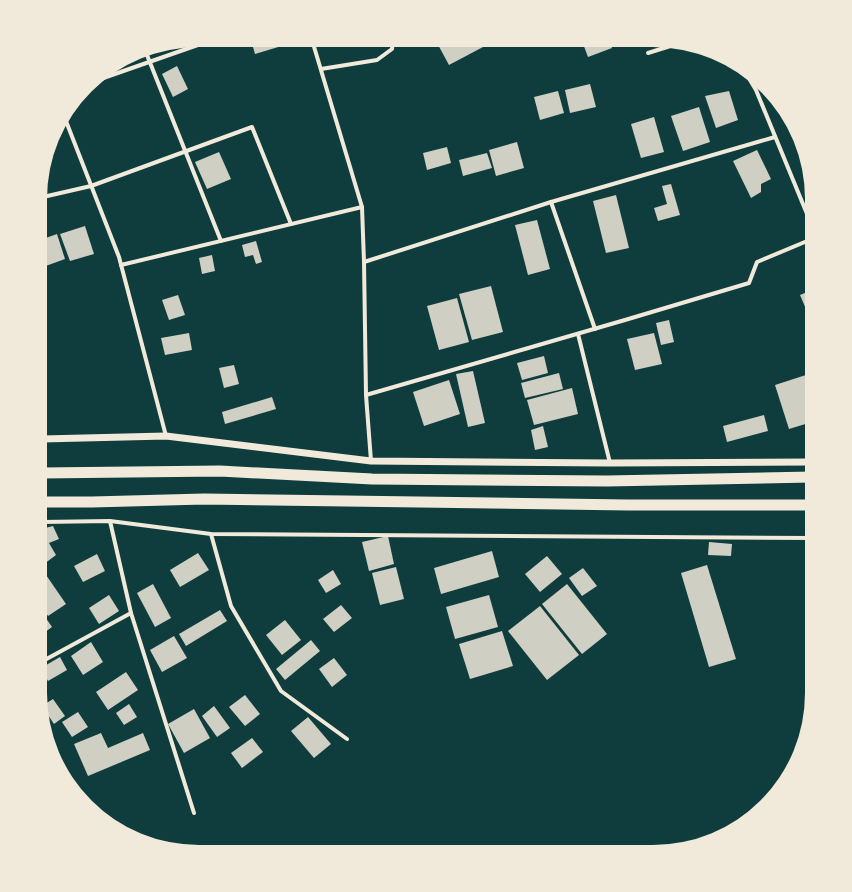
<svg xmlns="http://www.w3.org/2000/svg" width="852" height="892" viewBox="0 0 852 892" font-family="Quicksand,sans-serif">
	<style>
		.building { fill: #cfcfc3 }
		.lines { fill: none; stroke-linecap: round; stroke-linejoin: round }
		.minor { stroke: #f1e9da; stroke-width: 4 }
		.tertiary { stroke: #f1e9da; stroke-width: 7 }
		.trunk { stroke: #f1e9da; stroke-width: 11 }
	</style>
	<rect width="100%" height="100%" fill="#0f3d3e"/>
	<g class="building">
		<polygon points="251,40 283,40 285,45 255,54"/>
		<polygon points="436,41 480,41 483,47 449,65"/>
		<polygon points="582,41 609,41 612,48 588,57"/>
		<polygon points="177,66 188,89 173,97 162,74"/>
		<polygon points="590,84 596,107 570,113 565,90"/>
		<polygon points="558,91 564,113 540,120 534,97"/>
		<polygon points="729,91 738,120 716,128 705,96"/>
		<polygon points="699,107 710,142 683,151 671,116"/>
		<polygon points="654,117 664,152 641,158 631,124"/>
		<polygon points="517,142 524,168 496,176 489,150"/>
		<polygon points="447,147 451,163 427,170 423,153"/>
		<polygon points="757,150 771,179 761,184 761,192 751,198 733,161"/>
		<polygon points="219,152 231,179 207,189 195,162"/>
		<polygon points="487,153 492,168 463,176 459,160"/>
		<polygon points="671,184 680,215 658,221 654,208 667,204 662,186"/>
		<polygon points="616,195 629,248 606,253 593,201"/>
		<polygon points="537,220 550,269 528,275 515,225"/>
		<polygon points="85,226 94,254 70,261 60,234"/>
		<polygon points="57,234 65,259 43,267 43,239"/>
		<polygon points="256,241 262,262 256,264 253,255 245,257 242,245"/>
		<polygon points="212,255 215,271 202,274 199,258"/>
		<polygon points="491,286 503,332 472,340 459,294"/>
		<polygon points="812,290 812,307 806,309 800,295"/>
		<polygon points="178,295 185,315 169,320 162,300"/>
		<polygon points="457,298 469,342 439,350 427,306"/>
		<polygon points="812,314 812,331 805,317"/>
		<polygon points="669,320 674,342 661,345 656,323"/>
		<polygon points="189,333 192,350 165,355 161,338"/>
		<polygon points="654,333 662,364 635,370 627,339"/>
		<polygon points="544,356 548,373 522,380 517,363"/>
		<polygon points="234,365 239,384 224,388 219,368"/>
		<polygon points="473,371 485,423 468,427 456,374"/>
		<polygon points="559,373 563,389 525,398 521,383"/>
		<polygon points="809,374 812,383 812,422 789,429 775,385"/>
		<polygon points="449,380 460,414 424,426 413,392"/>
		<polygon points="572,388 578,414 534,425 527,400"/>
		<polygon points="272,397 276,409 225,424 222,412"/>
		<polygon points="764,415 768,431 727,442 723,426"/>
		<polygon points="543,426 548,447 535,450 531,430"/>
		<polygon points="53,526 59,539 49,543 56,555 44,564 41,558 41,529"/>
		<polygon points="388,536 394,564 369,571 362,542"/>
		<polygon points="709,542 732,544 731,556 708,555"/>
		<polygon points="492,551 499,577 441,594 434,568"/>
		<polygon points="198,553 209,570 180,587 170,570"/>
		<polygon points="97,554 105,571 83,582 74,566"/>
		<polygon points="547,556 562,574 540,592 525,574"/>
		<polygon points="707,565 736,659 709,667 681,573"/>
		<polygon points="396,567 404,599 380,605 372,573"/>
		<polygon points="583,568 597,586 582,596 569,578"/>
		<polygon points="333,570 341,584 326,593 318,580"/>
		<polygon points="44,572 66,604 48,616 41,605 41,574"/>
		<polygon points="153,584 171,618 155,627 137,593"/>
		<polygon points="567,584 607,634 582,654 542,604"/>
		<polygon points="109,595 119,611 99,624 89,608"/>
		<polygon points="489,595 498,627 455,639 446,607"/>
		<polygon points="341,605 352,618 334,632 323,619"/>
		<polygon points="540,606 579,655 547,680 508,631"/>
		<polygon points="220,610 227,621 186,646 179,634"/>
		<polygon points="41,611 52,627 41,635"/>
		<polygon points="285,620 301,640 282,655 266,635"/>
		<polygon points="502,631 513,666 470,679 459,644"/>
		<polygon points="174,636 187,658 162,672 150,650"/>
		<polygon points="311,640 320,651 285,680 276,669"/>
		<polygon points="91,642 103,662 83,675 71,656"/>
		<polygon points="60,657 67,670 48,681 41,668"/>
		<polygon points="334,658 347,675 332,687 319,669"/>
		<polygon points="126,672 138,690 108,710 96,692"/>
		<polygon points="245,695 260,714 245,726 229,707"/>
		<polygon points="53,699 65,716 54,724 42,706"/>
		<polygon points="129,704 137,717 124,725 116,713"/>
		<polygon points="214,706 230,728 217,737 202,716"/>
		<polygon points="194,709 210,738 184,753 168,724"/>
		<polygon points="78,712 88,727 72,737 62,722"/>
		<polygon points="308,717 331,744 314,758 291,731"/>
		<polygon points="101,733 108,748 143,733 150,750 88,776 74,744"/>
		<polygon points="252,738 263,752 242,768 231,753"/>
	</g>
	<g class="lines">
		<g class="minor">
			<polyline points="145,50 221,241"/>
			<polyline points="648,53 680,43"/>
			<polyline points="321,69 377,60 392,49 393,41"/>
			<polyline points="747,75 756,90 812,226"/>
			<polyline points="92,82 212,40"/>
			<polyline points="64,116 119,257 166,436"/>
			<polyline points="43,197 91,186 252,127 291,224"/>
			<polyline points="551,202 595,329"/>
			<polyline points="362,207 364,262 366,395 371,461"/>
			<polyline points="364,262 551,202 775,137"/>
			<polyline points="121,265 362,207 312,40"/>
			<polyline points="578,334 610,463"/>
			<polyline points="366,395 625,320 749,283 757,262 812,239"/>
			<polyline points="41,522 110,521 211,534 812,538"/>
			<polyline points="211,534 231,606 281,691 347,739"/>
			<polyline points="131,613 194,813"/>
			<polyline points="41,662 131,613 110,521"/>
		</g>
		<polyline class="tertiary" points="42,439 166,436 371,461 610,463 812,462"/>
		<g class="trunk">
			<polyline points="41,473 220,471 372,479 607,481 812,477"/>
			<polyline points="41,502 92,502 204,499 628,505 812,505"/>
		</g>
	</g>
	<path d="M0 0H852V892H0ZM199 47H653A152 152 0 0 1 805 199V693A152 152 0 0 1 653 845H199A152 152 0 0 1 47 693V199A152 152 0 0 1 199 47Z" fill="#f1e9da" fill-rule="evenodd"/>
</svg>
